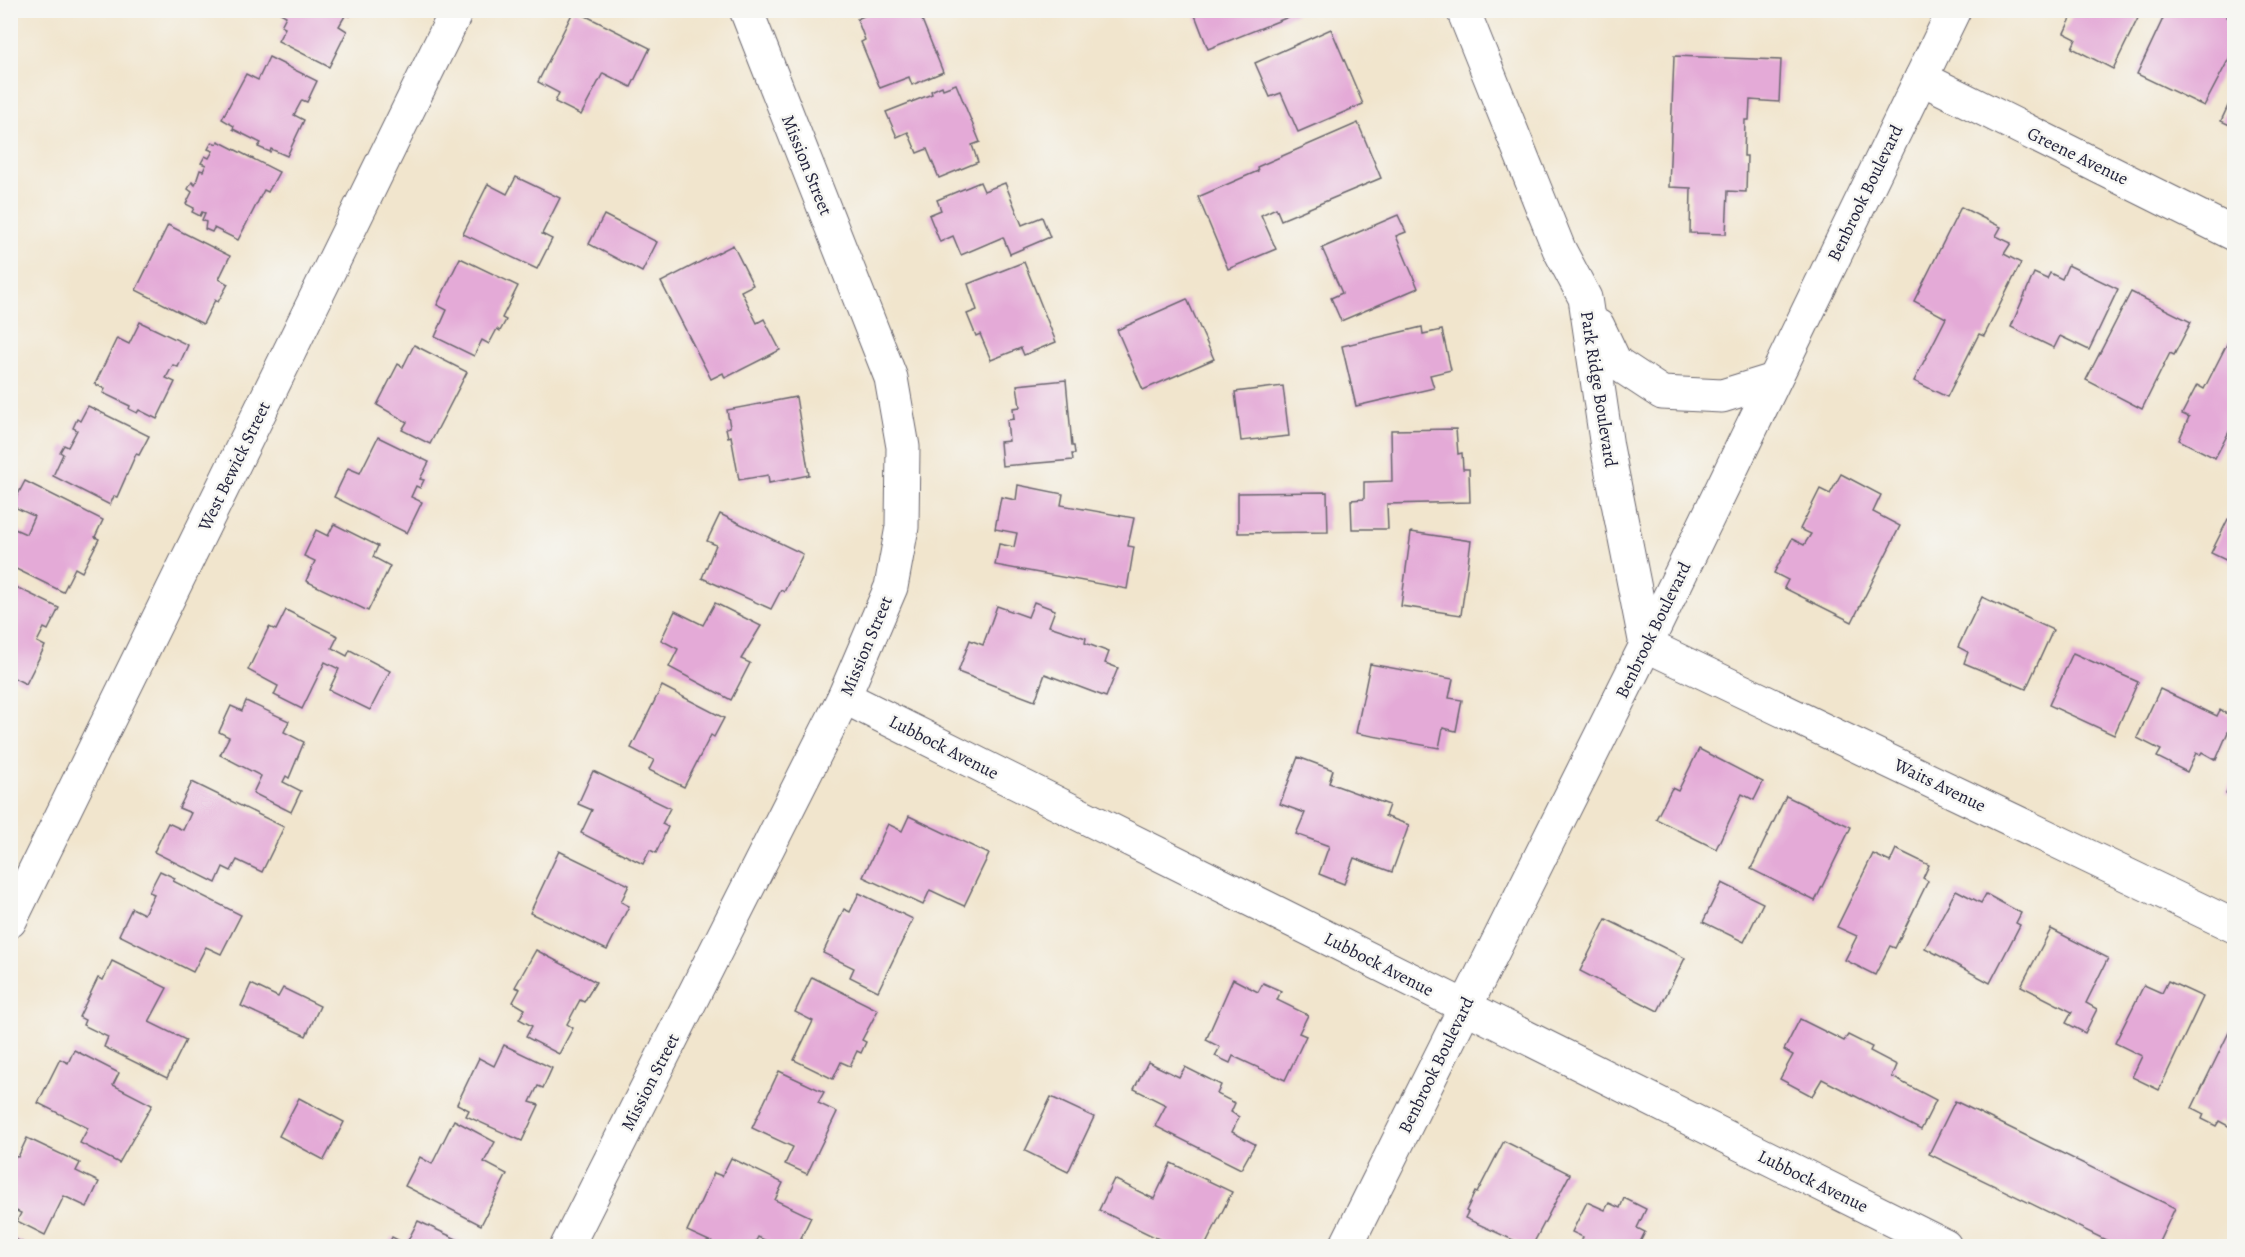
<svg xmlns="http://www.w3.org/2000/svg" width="2245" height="1257" viewBox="0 0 2245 1257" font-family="Alegreya,serif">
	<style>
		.building { fill: #e4aad7 }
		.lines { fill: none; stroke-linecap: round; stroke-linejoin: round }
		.minor-casing { stroke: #6a666e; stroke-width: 35 }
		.minor { stroke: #fff; stroke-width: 33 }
		.labels { text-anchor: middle; stroke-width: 5; stroke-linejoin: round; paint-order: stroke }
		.street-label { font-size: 18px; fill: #22223b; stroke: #f6f6f2 }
	</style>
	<rect width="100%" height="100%" fill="#f6f6f2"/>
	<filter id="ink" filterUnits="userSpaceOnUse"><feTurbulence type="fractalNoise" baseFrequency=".0167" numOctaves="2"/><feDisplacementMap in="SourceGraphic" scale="12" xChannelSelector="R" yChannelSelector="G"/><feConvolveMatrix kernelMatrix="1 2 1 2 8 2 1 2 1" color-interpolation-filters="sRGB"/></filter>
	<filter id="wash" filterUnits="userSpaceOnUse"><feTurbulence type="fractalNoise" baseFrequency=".008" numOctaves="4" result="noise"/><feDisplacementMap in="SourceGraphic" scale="24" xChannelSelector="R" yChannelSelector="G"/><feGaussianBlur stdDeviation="1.35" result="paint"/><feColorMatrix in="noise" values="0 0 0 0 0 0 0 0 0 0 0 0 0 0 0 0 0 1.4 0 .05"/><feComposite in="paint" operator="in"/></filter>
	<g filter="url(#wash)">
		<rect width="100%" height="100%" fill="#f1e5cd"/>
		<g id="blocks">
			<g class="building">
				<polygon points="275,10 353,10 350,16 346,14 339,26 347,31 329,67 278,41 285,28 281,26 286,16"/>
				<polygon points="574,10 650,48 631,87 603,73 581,115 555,102 559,93 538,82"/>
				<polygon points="877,10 918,10 943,72 912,85 909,77 880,88 861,42 865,40 857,19"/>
				<polygon points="1193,10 1295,10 1296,14 1208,49"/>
				<polygon points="2075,10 2142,10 2113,69 2072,48 2076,39 2064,33"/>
				<polygon points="2167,10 2230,10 2227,17 2234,21 2234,49 2204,106 2137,74"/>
				<polygon points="1331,29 1363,104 1298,132 1281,93 1270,97 1255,63"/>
				<polygon points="1674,56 1781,60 1779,102 1750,100 1749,120 1745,120 1744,156 1747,156 1746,192 1728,191 1726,234 1690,233 1691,188 1669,187"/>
				<polygon points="269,57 317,81 307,102 302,100 294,115 304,120 287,156 271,149 270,152 258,147 261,143 233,129 234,126 222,119 246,74 258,80"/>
				<polygon points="956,84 980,142 972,145 978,162 939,178 927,149 917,153 908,132 897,137 886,112 932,94 931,91 942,86 943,89"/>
				<polygon points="2234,93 2234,127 2221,121"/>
				<polygon points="1358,123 1381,178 1281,220 1276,208 1261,215 1276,249 1228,269 1198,197 1258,171 1257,167"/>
				<polygon points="218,141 279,172 268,192 264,190 238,240 214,228 212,232 205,229 206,222 202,220 205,213 202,212 200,216 192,212 194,208 186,204 192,192 188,189 192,182 195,185 200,170 203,171 206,165 201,163 205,156 209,158 213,151 208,149 212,142 217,144"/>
				<polygon points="516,177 560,198 542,234 552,239 537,269 463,234 488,184 507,194"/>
				<polygon points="980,182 984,191 1005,183 1022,225 1042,217 1050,237 1010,254 1003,237 961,255 953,236 940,242 929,215 941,210 937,200"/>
				<polygon points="1961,207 2001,227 1996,236 2011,243 2004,254 2021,263 1984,336 1979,334 1947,397 1914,381 1946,318 1914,301"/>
				<polygon points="604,215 657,242 642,272 589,244"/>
				<polygon points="1398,215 1406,232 1396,236 1418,288 1341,321 1331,298 1342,293 1322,248"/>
				<polygon points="168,225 230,256 219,279 228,284 218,302 215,300 203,324 136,290"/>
				<polygon points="733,245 753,285 741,291 757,323 764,319 780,350 725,378 723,373 711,379 661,282"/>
				<polygon points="460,258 518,286 502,318 506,320 500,331 497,329 489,344 482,340 474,356 435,337 447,310 437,305"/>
				<polygon points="1024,262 1056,342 1024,355 1021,348 991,360 980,334 976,336 967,314 977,310 968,284"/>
				<polygon points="2068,265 2118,289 2089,350 2060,336 2054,348 2011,327 2034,273 2047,279 2050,273 2062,279"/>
				<polygon points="2131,292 2191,322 2174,355 2170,353 2142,409 2086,380"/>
				<polygon points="1187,299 1214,359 1143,390 1117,330"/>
				<polygon points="140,322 188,345 178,367 173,365 166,378 175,382 157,419 139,410 137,413 129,409 130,406 103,393 105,389 95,384 117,338 129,344"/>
				<polygon points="1422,327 1423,334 1442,330 1451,370 1430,375 1434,388 1356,406 1342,346"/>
				<polygon points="2229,340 2234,343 2234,432 2230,430 2215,458 2179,440 2189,417 2182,414 2197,385 2204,389"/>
				<polygon points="414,345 467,372 430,444 402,430 407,422 377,405 398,364 403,367"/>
				<polygon points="1066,380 1072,446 1074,446 1075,454 1072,454 1073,460 1002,466 1000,442 1009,441 1007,420 1014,419 1013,408 1020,407 1017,385"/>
				<polygon points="1283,386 1289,436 1241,441 1235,392"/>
				<polygon points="796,397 809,475 769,483 768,475 739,480 731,436 728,437 726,428 730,427 727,410"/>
				<polygon points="88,406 149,436 139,455 136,454 117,497 114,496 110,505 53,476 63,454 60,452 64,445 68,447 77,430 73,428 77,419 80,421"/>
				<polygon points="1456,429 1458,454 1462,453 1463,469 1469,469 1470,502 1387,504 1388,529 1352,529 1351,500 1364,499 1364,482 1392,481 1391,430"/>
				<polygon points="378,437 429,462 420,479 424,480 420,488 416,486 411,497 422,502 407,533 334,497 348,468 360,473"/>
				<polygon points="1841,474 1881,495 1873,512 1900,526 1852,622 1784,588 1788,580 1774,573 1792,539 1804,545 1811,534 1800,529 1820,489 1830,494"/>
				<polygon points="25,481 103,520 95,537 99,539 82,572 75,568 63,592 10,566 10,527 26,534 34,516 12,506"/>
				<polygon points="1018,485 1063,494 1061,505 1134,518 1128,546 1134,547 1127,589 995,565 999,544 1014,547 1017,533 995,529 1001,497 1016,500"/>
				<polygon points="1327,492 1328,532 1238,533 1238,493"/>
				<polygon points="720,514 803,554 784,592 781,590 771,609 702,578 716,545 707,541"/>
				<polygon points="2228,519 2234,523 2234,564 2211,553"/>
				<polygon points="334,524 378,546 373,557 390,566 368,611 306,581 315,561 304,556 316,530 328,536"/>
				<polygon points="1411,532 1471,541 1461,615 1401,606"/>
				<polygon points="10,584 59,608 48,630 44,628 37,642 45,646 26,684 10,676"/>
				<polygon points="1982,597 2053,630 2026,689 1964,663 1968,652 1958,647"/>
				<polygon points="1034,602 1055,610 1049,626 1086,638 1085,643 1109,652 1105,663 1118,668 1106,697 1045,674 1035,701 958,672 970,640 983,645 997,606 1028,617"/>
				<polygon points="715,603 761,626 741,659 750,663 731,700 669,667 678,649 661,640 675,611 703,625"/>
				<polygon points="286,610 338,636 332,648 347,656 350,650 390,671 370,710 329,690 339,669 325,662 302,709 274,695 278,686 248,670 269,627 276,630"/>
				<polygon points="2073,653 2138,682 2114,735 2049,705"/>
				<polygon points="1370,664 1453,679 1449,698 1462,700 1456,731 1443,728 1439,748 1356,733"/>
				<polygon points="662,686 724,718 714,737 711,735 684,787 649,770 654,760 631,748"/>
				<polygon points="2160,689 2217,716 2220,710 2234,718 2216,760 2202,752 2200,755 2196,753 2187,772 2157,757 2161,750 2137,738"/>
				<polygon points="246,701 289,721 284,732 304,742 289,778 286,776 283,782 301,791 291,812 253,793 261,776 220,755 229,737 219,732 231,706 242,711"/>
				<polygon points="1699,749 1763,782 1754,800 1742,794 1716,849 1656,819 1672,788 1678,791"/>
				<polygon points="1298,757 1333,770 1329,783 1389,805 1385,816 1409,825 1392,872 1354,858 1344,884 1319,874 1329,846 1296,834 1305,813 1280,804"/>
				<polygon points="593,771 670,808 662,824 668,827 656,853 650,850 643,864 581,833 592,810 578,804"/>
				<polygon points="2234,776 2234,797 2226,793"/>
				<polygon points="192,782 284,827 262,872 237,860 231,871 223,867 216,883 154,852 168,823 183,830 191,813 179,808"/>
				<polygon points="1786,796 1851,827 1815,901 1751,869"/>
				<polygon points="909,816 989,854 964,906 930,890 923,905 863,877 888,824 902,831"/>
				<polygon points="1896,849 1929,865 1923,878 1928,881 1895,948 1890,946 1875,975 1845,960 1857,936 1837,927 1873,854 1890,862"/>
				<polygon points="559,851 629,885 621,902 629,906 607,950 530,913"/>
				<polygon points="160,871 175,878 173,881 241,915 221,954 206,947 193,972 119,935 132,908 144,914 154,894 149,892"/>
				<polygon points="1722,883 1763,903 1744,942 1703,922"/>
				<polygon points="1956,890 1981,903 1986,894 2021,913 2016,923 2020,925 1990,983 1925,948"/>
				<polygon points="859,893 913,919 878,991 850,977 854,968 823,953 844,909 850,912"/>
				<polygon points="1606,919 1685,958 1658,1011 1580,971"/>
				<polygon points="2051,929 2108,958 2086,1003 2097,1009 2085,1033 2066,1023 2072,1012 2021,986"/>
				<polygon points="536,950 596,982 584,1002 580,1000 567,1024 573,1028 559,1054 526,1037 532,1026 519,1019 525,1009 513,1002 520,989 515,987"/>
				<polygon points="112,961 167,988 149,1022 186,1040 167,1078 104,1047 108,1037 83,1025 85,1020 79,1017 98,978 103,980"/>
				<polygon points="812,977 878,1010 862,1040 866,1042 861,1053 857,1051 850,1066 841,1062 833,1079 794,1060 813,1021 795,1012"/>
				<polygon points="1233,979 1258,992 1263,983 1281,991 1277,1000 1308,1015 1299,1033 1306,1036 1285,1080 1233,1056 1230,1063 1215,1056 1220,1047 1206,1040"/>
				<polygon points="2168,981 2203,997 2159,1090 2132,1077 2142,1056 2115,1043 2144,985 2162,993"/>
				<polygon points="251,984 278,997 283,988 320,1006 306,1036 241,1006"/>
				<polygon points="1800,1019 1844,1041 1848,1035 1872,1047 1870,1051 1897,1065 1892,1077 1936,1100 1921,1130 1822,1079 1812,1096 1780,1079 1793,1055 1784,1050"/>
				<polygon points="2234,1022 2234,1129 2219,1121 2216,1126 2202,1119 2204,1114 2192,1108"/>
				<polygon points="504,1045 552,1068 543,1088 538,1086 530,1102 539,1105 522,1141 466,1116 469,1110 457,1104 479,1058 494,1066"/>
				<polygon points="74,1050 119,1073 113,1085 152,1105 119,1163 80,1143 88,1128 38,1103 60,1059 68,1063"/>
				<polygon points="1148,1062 1179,1077 1185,1067 1221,1085 1217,1094 1235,1103 1231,1112 1239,1117 1232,1132 1255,1144 1241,1169 1155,1126 1166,1105 1134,1089"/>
				<polygon points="779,1071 824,1092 818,1103 837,1112 807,1174 785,1164 793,1147 752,1128"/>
				<polygon points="1051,1097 1094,1117 1068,1172 1025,1151"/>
				<polygon points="299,1098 344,1122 324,1160 279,1136"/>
				<polygon points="1955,1101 2175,1208 2157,1246 2118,1246 1929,1154"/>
				<polygon points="454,1120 495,1142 484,1162 507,1174 481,1225 405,1186 420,1157 432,1164"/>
				<polygon points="27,1138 80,1163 76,1171 99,1182 87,1207 64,1196 45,1235 17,1221 21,1213 10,1208 10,1156 18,1157"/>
				<polygon points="1504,1141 1570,1174 1532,1246 1526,1246 1465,1218 1468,1212 1466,1211 1475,1192 1477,1193"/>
				<polygon points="731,1158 783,1183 775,1200 811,1217 797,1246 777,1246 758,1237 753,1246 720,1246 687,1231 714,1173 722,1176"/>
				<polygon points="1171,1163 1232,1192 1205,1246 1173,1246 1099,1210 1114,1179 1154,1199"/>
				<polygon points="1624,1198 1646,1209 1637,1228 1645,1232 1638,1246 1579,1246 1583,1237 1572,1232 1587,1202 1605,1210 1609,1203 1620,1208"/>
				<polygon points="418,1221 465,1243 464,1246 388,1246 392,1237 406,1244"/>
				<polygon points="10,1237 30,1246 10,1246"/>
			</g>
		</g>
	</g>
	<g filter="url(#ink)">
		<use href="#blocks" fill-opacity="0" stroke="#6a666e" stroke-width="1.5"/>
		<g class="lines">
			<g class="minor-casing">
				<g id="minor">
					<polyline points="1463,10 1559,249 1585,298 1607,447 1646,645 2234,926"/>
					<polyline points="1921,78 2234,234"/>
					<polyline points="1598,326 1615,362 1662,393 1722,396 1774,380"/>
					<polyline points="844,697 1945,1246"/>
					<polyline points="10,921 457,10"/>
					<polyline points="567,1246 844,697 891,587 902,527 903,447 891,378 746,10"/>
					<polyline points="1346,1246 1646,645 1954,10"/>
				</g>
			</g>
			<use href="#minor" class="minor"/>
		</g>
	</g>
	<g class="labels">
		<g class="street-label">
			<text transform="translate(2078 156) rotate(26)" y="6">Greene Avenue</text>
			<text transform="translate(807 165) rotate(68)" y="6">Mission Street</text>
			<text transform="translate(1865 193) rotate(-64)" y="6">Benbrook Boulevard</text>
			<text transform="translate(1599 389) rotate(81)" y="6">Park Ridge Boulevard</text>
			<text transform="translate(234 466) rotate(-64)" y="6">West Bewick Street</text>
			<text transform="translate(1653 630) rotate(-64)" y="6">Benbrook Boulevard</text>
			<text transform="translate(866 646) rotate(-67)" y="6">Mission Street</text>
			<text transform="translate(944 747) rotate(27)" y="6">Lubbock Avenue</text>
			<text transform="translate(1940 785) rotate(26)" y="6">Waits Avenue</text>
			<text transform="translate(1379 964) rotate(27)" y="6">Lubbock Avenue</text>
			<text transform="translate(1436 1065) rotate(-64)" y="6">Benbrook Boulevard</text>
			<text transform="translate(650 1082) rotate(-63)" y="6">Mission Street</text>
			<text transform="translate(1813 1181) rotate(26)" y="6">Lubbock Avenue</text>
		</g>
	</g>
	<rect width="2245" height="1257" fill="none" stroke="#f6f6f2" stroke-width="36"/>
</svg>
